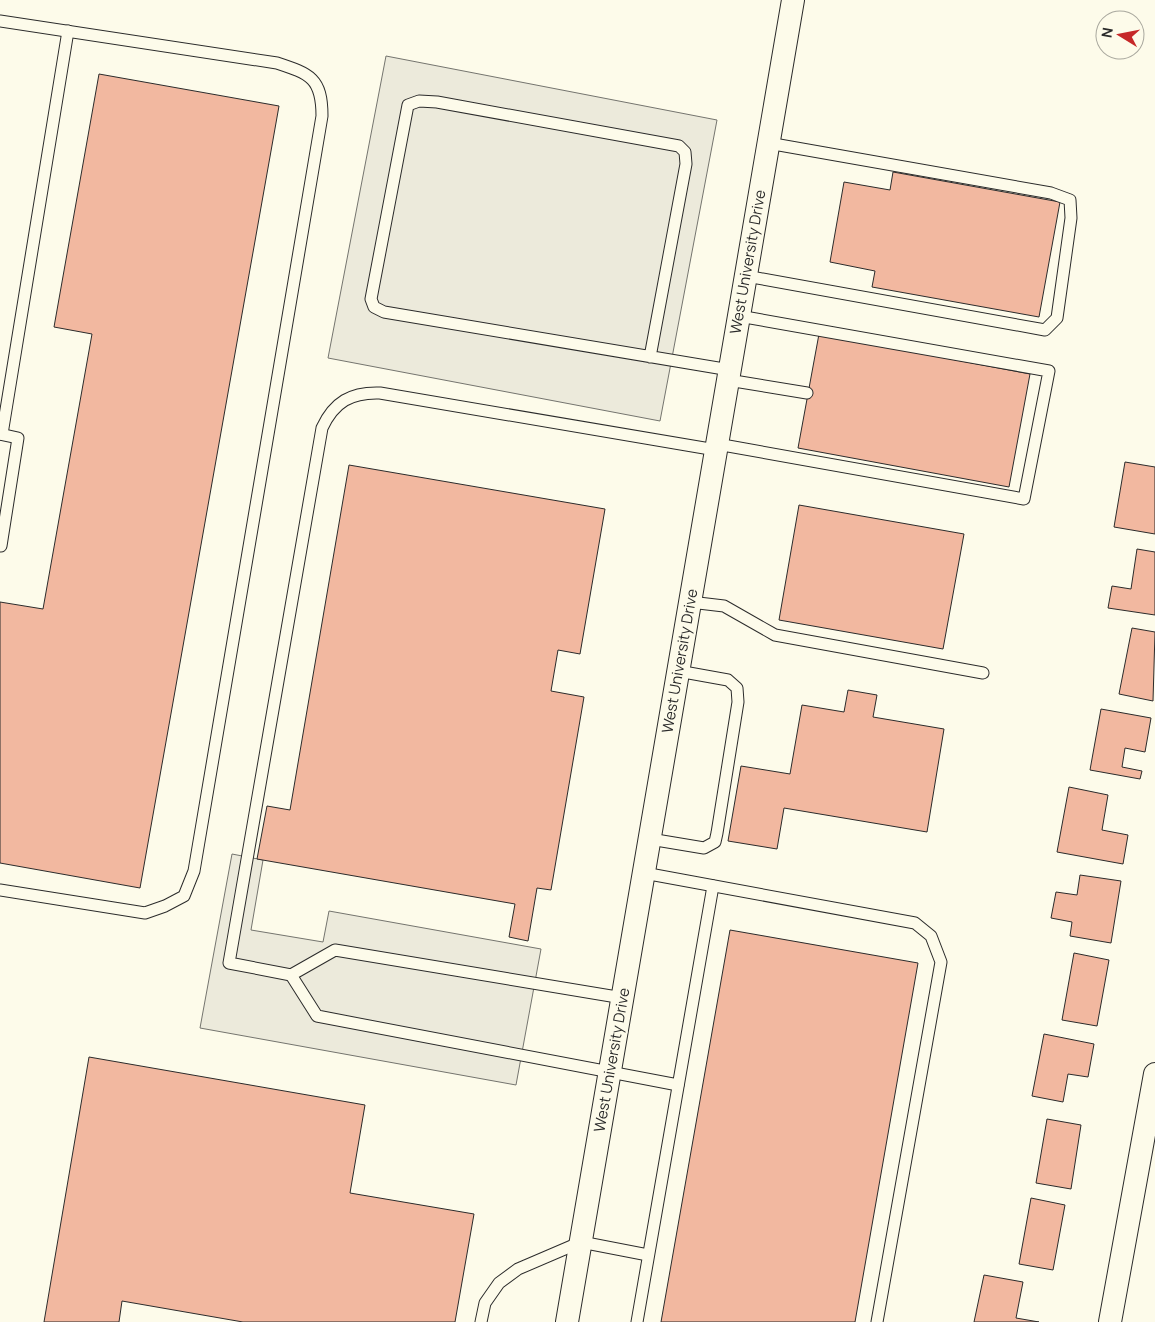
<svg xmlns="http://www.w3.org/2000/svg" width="1155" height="1322" viewBox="0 0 1155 1322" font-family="Manrope,sans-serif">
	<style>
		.parking { fill: #eceadb; stroke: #74746e }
		.building { fill: #f2b8a0; stroke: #2b2b2b }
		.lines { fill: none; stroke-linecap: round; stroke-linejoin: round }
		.service-casing { stroke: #2b2b2b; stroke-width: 13 }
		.minor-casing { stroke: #2b2b2b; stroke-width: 24 }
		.service { stroke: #fdfbea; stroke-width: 11 }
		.minor { stroke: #fdfbea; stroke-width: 22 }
		.labels { text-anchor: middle; stroke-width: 4; stroke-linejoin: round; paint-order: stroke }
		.street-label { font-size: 15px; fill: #2b2b2b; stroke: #fdfbea }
	</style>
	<rect width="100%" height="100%" fill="#fdfbea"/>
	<g class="parking">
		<polygon points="386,56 717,120 660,421 328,358"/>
		<polygon points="232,854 263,860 251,930 323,942 329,911 541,949 516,1085 200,1028"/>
	</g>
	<g class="building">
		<polygon points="99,74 279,106 140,888 0,863 0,602 43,609 92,334 54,327"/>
		<polygon points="893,172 1060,202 1039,317 872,287 875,271 830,262 844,182 890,190"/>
		<polygon points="819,334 1030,374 1009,487 798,448"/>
		<polygon points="1125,462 1155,467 1155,534 1114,527"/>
		<polygon points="349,465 605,509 580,654 558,650 551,691 584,697 551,890 537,888 528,941 509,937 515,904 257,859 267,806 290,810"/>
		<polygon points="799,505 964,534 943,649 779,620"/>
		<polygon points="1137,549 1155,552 1155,615 1108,608 1112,586 1131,589"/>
		<polygon points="1132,628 1155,632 1153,701 1119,694"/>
		<polygon points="848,690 877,695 873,717 944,729 927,832 784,808 777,849 728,841 741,766 790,774 802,705 844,712"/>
		<polygon points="1101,709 1151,718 1145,752 1125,748 1122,767 1142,771 1140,779 1090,770"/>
		<polygon points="1069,787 1108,795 1102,830 1128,835 1123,864 1057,852"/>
		<polygon points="1080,875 1121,881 1111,943 1070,936 1072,922 1051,918 1056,892 1077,895"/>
		<polygon points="730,930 918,963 855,1322 661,1322"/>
		<polygon points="1074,953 1109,960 1097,1026 1062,1020"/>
		<polygon points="1044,1034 1094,1044 1088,1077 1068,1074 1063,1102 1032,1096"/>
		<polygon points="89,1057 365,1105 350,1193 474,1214 455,1322 243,1322 122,1301 119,1322 44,1322"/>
		<polygon points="1047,1119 1081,1125 1071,1189 1036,1183"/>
		<polygon points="1031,1198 1065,1205 1053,1270 1019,1264"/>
		<polygon points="984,1275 1023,1282 1016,1318 1039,1322 974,1322"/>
	</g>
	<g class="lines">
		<g class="service-casing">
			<g id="service">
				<path d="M0,21L277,63C310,74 322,78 322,116L194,871L184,896L165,906L145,913L0,890"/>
				<polyline points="746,276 1045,330 1057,318 1071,218 1070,200 1051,193 768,143"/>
				<polyline points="650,357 686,164 685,152 679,146 437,102 419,101 408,105 371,299 374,307 384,312 730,370"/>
				<polyline points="728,380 807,393"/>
				<polyline points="0,434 18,438 1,546"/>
				<polyline points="2,434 68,31"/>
				<polyline points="717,444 1024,499 1049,371 739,316"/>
				<polyline points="690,602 724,606 775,635 983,673"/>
				<polyline points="650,839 704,848 715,842 717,833 738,702 737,688 728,680 678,671"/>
				<polyline points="644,873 915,923 931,936 941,962 877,1322"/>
				<path d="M291,975L229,963L322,428C334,402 351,392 380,393L716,450"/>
				<polyline points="623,998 335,950 291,975 317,1016 678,1085"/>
				<polyline points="481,1322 485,1303 499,1283 518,1269 581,1242 648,1255"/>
				<polyline points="637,1322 713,886"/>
			</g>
		</g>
		<g class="minor-casing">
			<g id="minor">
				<polyline points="567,1322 793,0"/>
				<polyline points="1110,1322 1155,1074"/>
			</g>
		</g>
		<use href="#service" class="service"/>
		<use href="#minor" class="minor"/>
	</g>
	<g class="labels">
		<g class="street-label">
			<text transform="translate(748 262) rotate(-80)" y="5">West University Drive</text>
			<text transform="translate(680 661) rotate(-80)" y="5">West University Drive</text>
			<text transform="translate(612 1060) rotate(-80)" y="5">West University Drive</text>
		</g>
	</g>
	<g transform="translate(1120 35) rotate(280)"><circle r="24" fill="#fdfbea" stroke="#a9a89e"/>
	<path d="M0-4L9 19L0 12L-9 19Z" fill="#c62828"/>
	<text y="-8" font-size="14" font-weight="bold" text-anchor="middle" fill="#2b2b2b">N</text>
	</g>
</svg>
